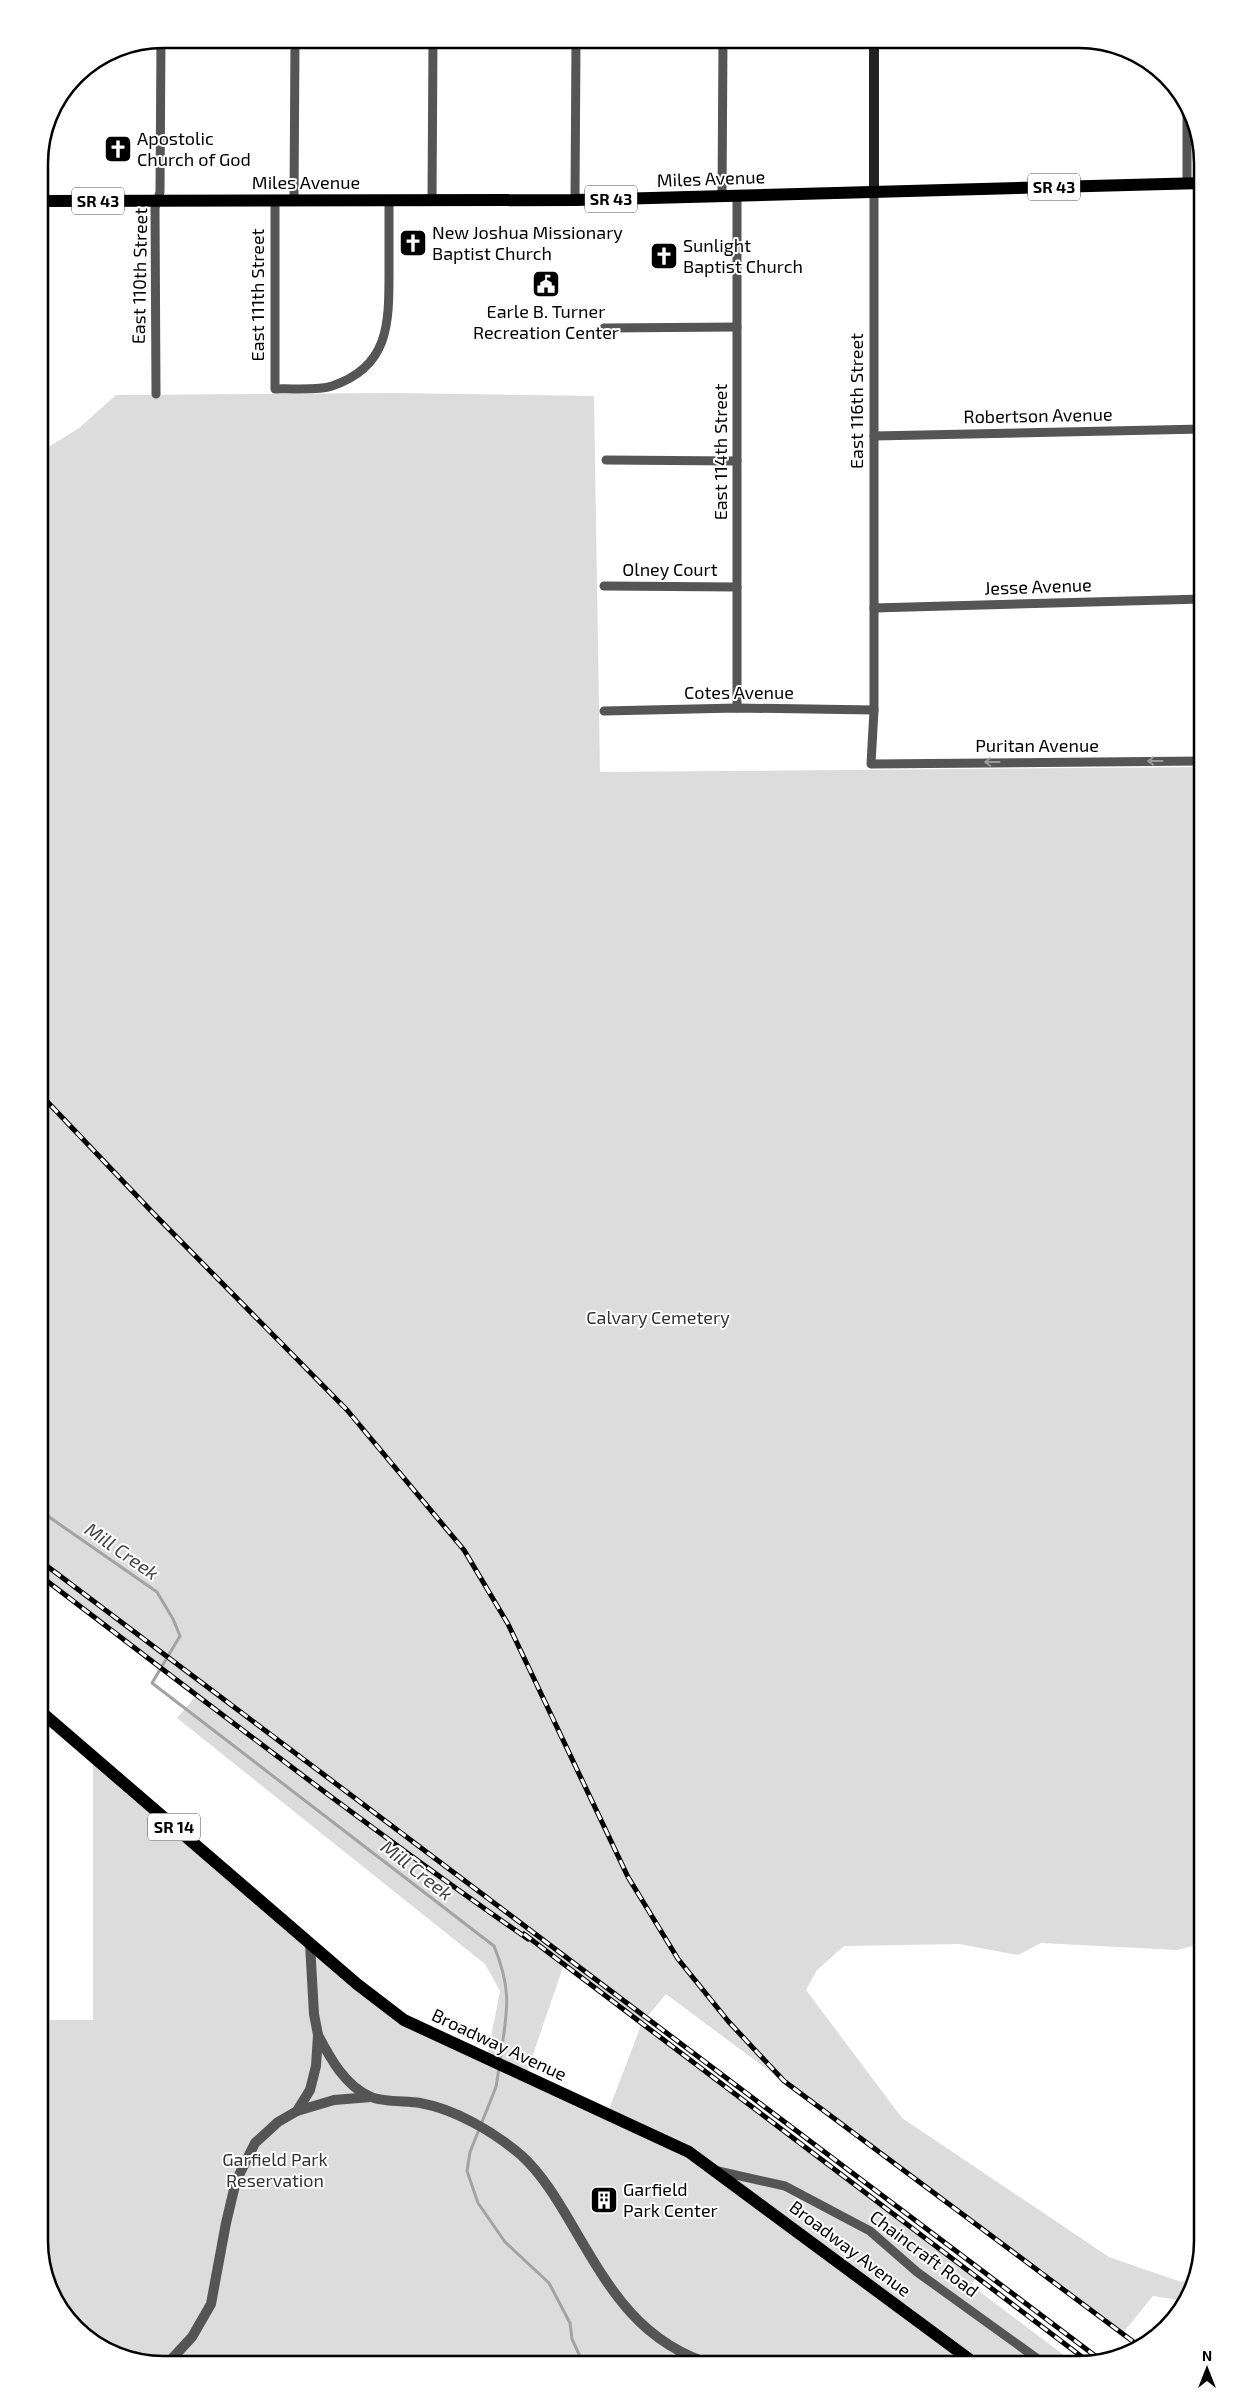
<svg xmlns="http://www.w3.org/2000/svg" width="1242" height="2404" viewBox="0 0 1242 2404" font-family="'Exo 2',sans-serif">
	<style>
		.green { fill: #dcdcdc; fill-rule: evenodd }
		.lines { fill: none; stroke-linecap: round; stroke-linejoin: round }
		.stream { stroke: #a3a3a3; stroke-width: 3 }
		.minor { stroke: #555; stroke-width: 9 }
		.tertiary { stroke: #555; stroke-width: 10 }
		.secondary { stroke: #222; stroke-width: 10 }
		.primary { stroke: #000; stroke-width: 12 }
		.rail-casing { stroke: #000; stroke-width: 5 }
		.rail { stroke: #fff; stroke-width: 3; stroke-dasharray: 9; stroke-linecap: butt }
		.oneway { stroke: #999 }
		.labels { text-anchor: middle; stroke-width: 4; stroke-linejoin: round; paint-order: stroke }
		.shield { fill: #fff; stroke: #4c4c4c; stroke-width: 1 }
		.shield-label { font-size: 16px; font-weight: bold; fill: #000 }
		.poi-label { font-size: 18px; fill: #000; stroke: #fff; text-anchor: start }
		.street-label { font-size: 18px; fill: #000; stroke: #fff }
		.park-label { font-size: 18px; fill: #333; stroke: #fff }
		.water-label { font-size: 19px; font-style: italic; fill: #444; stroke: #fff }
		.rim { fill: none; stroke: #000; stroke-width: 2.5 }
	</style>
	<rect width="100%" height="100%" fill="#fff"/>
	<path class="green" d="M395,393L594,396L600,772L1203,767V1943L1177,1950L1041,1943L1018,1955L959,1944L844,1946L817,1970L806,1990L902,2118L1109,2257L1181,2282L1192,2278L1185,2301L1153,2296L1122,2334L666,1994L642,2023L977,2277L971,2285L1077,2365H154L93,2344L48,2289L39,2242V2020H93V1759L404,2020L487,2057L500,1991L485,1964L177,1718L197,1695L39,1575V453L79,428L116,395ZM564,1964L642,2023L608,2112L526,2075Z"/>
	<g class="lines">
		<g class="stream">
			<path d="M39,1510L157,1592L173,1619L180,1636L152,1683L494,1946C513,1992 507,2012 500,2060"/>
			<polyline points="499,2068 496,2087 470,2152 467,2171 478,2203 505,2242 549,2283 570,2323 572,2339 584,2365"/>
		</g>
		<g class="minor">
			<polyline points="1187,107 1187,183"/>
			<polyline points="874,191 874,710 871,764 1203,761"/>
			<polyline points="737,196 737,708"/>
			<polyline points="722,197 723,39"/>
			<polyline points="432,200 433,39"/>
			<polyline points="575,200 576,39"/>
			<path d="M275,201V389C291,388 317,391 332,386C389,367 389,324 389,273C389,249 389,225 389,200"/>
			<polyline points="294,201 295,39"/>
			<polyline points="604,328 737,327"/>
			<polyline points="156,394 155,208 160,192 161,39"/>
			<polyline points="874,436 1203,429"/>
			<polyline points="606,460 737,461"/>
			<polyline points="604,586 737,587"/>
			<polyline points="874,608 1203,599"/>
			<polyline points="604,711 737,708 874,710"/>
			<polyline points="718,2171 785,2186 870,2231 917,2272 1046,2365"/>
		</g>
		<g class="tertiary">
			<path d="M318,2035C330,2058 345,2086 371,2097C383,2102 407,2101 420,2103C455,2109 494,2132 521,2155C542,2174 558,2201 572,2225C609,2288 639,2343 714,2365"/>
			<polyline points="297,2111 334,2100 371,2097"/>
			<polyline points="166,2365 192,2337 211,2304 226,2223 236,2181 255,2143 278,2122 297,2111 310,2090 316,2066 318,2035 314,2014 310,1944"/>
		</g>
		<polyline class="secondary" points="874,39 874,191"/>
		<g class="primary">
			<polyline points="39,201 575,200 1203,183"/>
			<polyline points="39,1710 357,1984 404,2020 689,2152 977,2365"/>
		</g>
		<g class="rail-casing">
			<g id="rail">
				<polyline points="39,1093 155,1215 347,1410 464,1550 508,1624 628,1877 678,1959 728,2021 784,2081 1139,2346"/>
				<polyline points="39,1560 1102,2361"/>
				<path d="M39,1575C201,1698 361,1823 528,1939"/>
				<polyline points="524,1934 1090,2363"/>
			</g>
		</g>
		<use href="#rail" class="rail"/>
	</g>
	<defs><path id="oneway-shaft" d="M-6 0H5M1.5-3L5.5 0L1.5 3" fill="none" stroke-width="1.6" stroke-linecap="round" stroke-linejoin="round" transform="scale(1.25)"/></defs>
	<g class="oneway">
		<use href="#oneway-shaft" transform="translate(1155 761) rotate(180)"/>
		<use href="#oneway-shaft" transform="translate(992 762) rotate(180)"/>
	</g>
	<defs>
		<g id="church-square" transform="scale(1.4375)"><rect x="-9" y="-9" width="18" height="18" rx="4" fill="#000" stroke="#fff"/><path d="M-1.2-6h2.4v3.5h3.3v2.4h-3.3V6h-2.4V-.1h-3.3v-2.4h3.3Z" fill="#fff"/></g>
		<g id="civic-square" transform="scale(1.4375)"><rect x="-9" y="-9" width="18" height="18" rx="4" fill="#000" stroke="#fff"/><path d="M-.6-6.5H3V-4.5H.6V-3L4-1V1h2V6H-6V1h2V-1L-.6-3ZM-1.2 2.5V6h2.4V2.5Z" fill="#fff"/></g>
		<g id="building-square" transform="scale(1.4375)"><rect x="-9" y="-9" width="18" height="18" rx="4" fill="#000" stroke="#fff"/><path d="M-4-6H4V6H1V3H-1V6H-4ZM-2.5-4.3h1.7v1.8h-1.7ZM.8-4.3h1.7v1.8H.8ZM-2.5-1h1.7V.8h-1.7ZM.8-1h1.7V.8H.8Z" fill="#fff"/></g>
	</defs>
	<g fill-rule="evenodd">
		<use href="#church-square" x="118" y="149"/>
		<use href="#church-square" x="413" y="243"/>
		<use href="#church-square" x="664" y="256"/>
		<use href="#civic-square" x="546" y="284"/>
		<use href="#building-square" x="604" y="2200"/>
	</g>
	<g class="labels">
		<g class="shield">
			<rect x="1028" y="173.5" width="52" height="27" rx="4"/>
			<rect x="585" y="185.5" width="52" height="27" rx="4"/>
			<rect x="72" y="187.5" width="52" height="27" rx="4"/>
			<rect x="148" y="1813.5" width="52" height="27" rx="4"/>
		</g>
		<g class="shield-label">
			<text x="1054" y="193">SR 43</text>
			<text x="611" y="205">SR 43</text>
			<text x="98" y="207">SR 43</text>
			<text x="174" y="1833">SR 14</text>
		</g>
		<g class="poi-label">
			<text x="137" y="145">Apostolic<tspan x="137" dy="21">Church of God</tspan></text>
			<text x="432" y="239">New Joshua Missionary<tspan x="432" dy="21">Baptist Church</tspan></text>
			<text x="683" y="252">Sunlight<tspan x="683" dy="21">Baptist Church</tspan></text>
			<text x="546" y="318" text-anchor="middle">Earle B. Turner<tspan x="546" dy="21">Recreation Center</tspan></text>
			<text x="623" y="2196">Garfield<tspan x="623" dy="21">Park Center</tspan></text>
		</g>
		<g class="street-label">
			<text transform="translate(711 179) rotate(-2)" y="6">Miles Avenue</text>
			<text x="306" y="189">Miles Avenue</text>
			<text transform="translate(140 276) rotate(-89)" y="6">East 110th Street</text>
			<text transform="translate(258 295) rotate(-90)" y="6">East 111th Street</text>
			<text transform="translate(857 401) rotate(-90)" y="6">East 116th Street</text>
			<text transform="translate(1038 416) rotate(-1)" y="6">Robertson Avenue</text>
			<text transform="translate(721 452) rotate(-90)" y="6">East 114th Street</text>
			<text x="670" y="576">Olney Court</text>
			<text transform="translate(1038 587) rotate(-2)" y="6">Jesse Avenue</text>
			<text x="739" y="699">Cotes Avenue</text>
			<text x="1037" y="752">Puritan Avenue</text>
			<text transform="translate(499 2045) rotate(25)" y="6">Broadway Avenue</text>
			<text transform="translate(850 2249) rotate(37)" y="6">Broadway Avenue</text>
			<text transform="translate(924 2254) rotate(37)" y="6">Chaincraft Road</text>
		</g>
		<g class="park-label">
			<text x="658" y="1324">Calvary Cemetery</text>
			<text x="275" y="2166">Garfield Park<tspan x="275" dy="21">Reservation</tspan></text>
		</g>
		<g class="water-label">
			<text transform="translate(122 1551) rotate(35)" y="7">Mill Creek</text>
			<text transform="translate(417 1870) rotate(38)" y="7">Mill Creek</text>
		</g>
	</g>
	<path d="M0 0H1242V2404H0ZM163 48H1079A115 115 0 0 1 1194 163V2241A115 115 0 0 1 1079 2356H163A115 115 0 0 1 48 2241V163A115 115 0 0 1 163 48Z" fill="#fff" fill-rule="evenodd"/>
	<path class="rim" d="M163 48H1079A115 115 0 0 1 1194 163V2241A115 115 0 0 1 1079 2356H163A115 115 0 0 1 48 2241V163A115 115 0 0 1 163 48Z"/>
	<g transform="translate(1207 2369)" stroke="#ffffff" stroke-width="4" paint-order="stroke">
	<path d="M0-4L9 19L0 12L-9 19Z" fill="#000000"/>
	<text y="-8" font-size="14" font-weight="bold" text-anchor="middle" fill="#000000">N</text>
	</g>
</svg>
